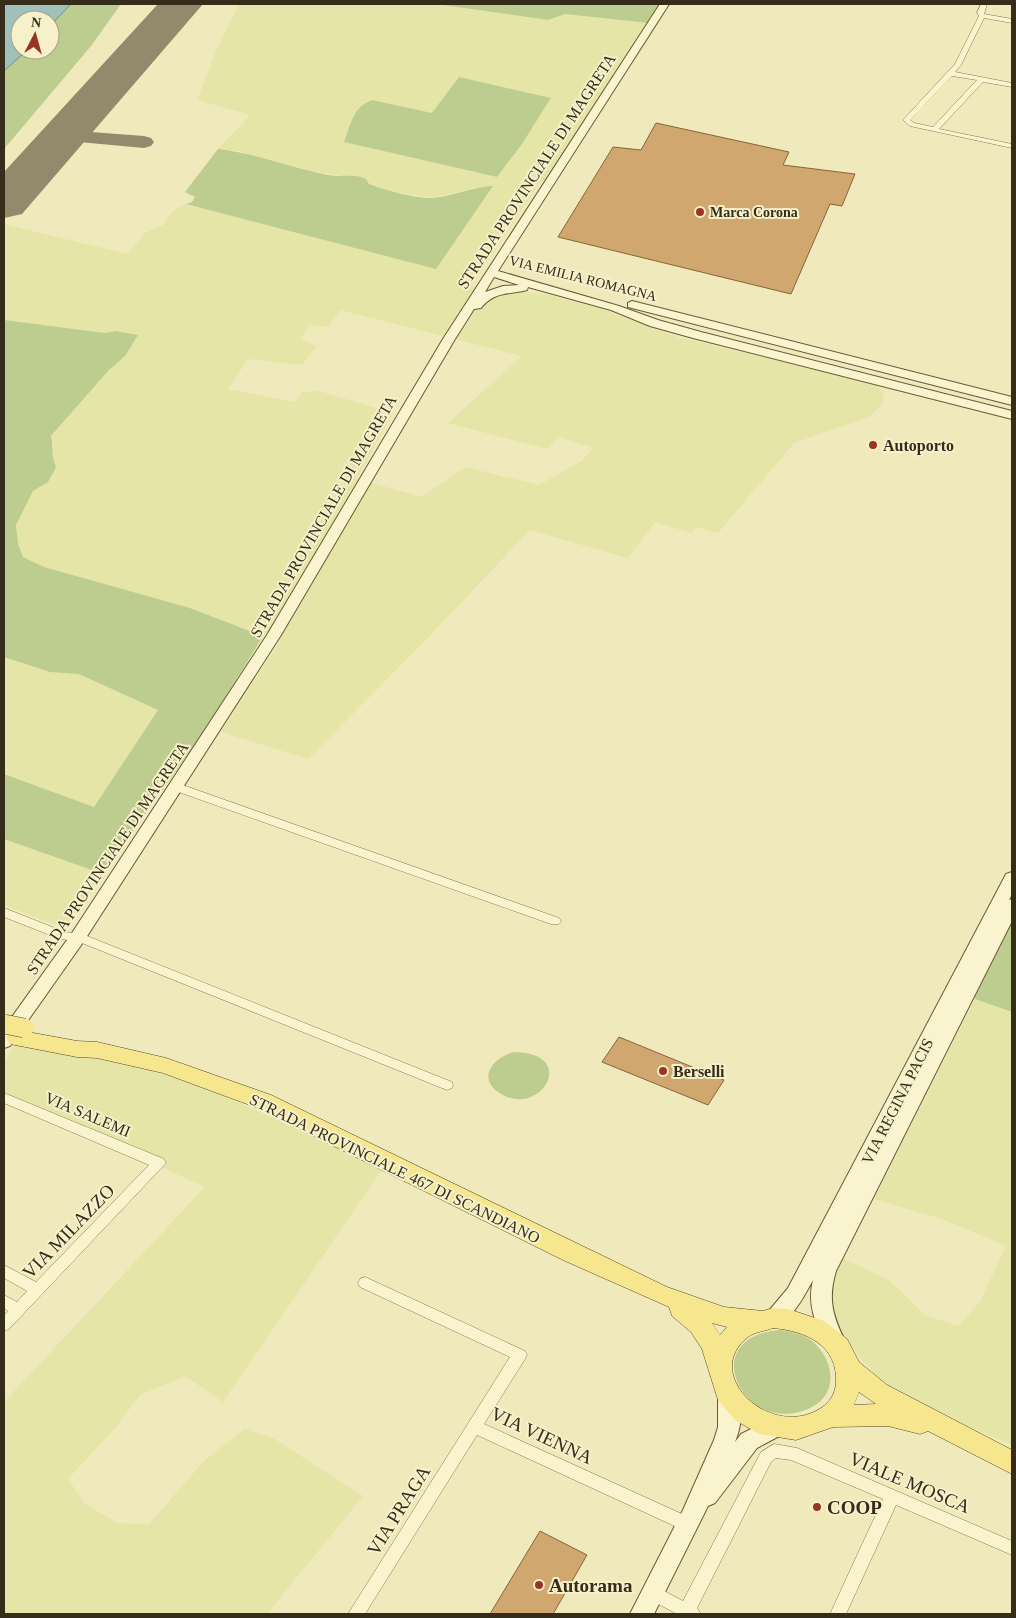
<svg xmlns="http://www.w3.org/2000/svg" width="1016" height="1618" viewBox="0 0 1016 1618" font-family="'Times New Roman',serif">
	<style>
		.farmland { fill: #e5e5a8; fill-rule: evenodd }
		.green { fill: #bccd8f }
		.water { fill: #a0c0bc; stroke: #678e8a }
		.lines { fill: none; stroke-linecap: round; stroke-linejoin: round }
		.taxiway { fill: #928a6a; fill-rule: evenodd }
		.runway { fill: #928a6a; fill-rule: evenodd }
		.building { fill: #d0a76f; stroke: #876539 }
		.street-casing { stroke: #877854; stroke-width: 1 }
		.secondary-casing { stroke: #695838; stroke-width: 2 }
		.primary-casing { stroke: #544429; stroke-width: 1 }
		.street { fill: #faf4ce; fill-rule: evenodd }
		.secondary { fill: #faf4ce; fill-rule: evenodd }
		.primary { fill: #f6e78f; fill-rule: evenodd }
		.primary-bridge-casing { stroke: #544429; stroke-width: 20; stroke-linecap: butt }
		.primary-bridge { stroke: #f6e78f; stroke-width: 19 }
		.poi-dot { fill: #993522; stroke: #f7f1cb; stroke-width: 2 }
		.labels { text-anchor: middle; stroke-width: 4; stroke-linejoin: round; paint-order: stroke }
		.far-poi-label { font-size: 14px; font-weight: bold; fill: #352c1a; stroke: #f7f1cb; text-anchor: start }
		.far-street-label { font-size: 14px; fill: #352c1a; stroke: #f7f1cb }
		.street-label { font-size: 16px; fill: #352c1a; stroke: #f7f1cb }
		.poi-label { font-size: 16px; font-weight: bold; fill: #352c1a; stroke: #f7f1cb; text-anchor: start }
		.near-street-label { font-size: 19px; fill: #352c1a; stroke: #f7f1cb }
		.near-poi-label { font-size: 19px; font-weight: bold; fill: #352c1a; stroke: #f7f1cb; text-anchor: start }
	</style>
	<rect width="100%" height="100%" fill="#f0e9bb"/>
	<g class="farmland">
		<path d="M239,4H436L548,20L564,14L647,23L660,4H671L633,64L618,68L547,179L539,184L471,287L544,294L596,307L677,337L859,380L877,385L884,395L882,405L869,417L794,443L718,533L697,527L691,533L655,522L628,558L530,530L418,648L308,759L221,732L280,641L190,608L43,567L23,557L18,544L16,525L23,509L33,491L48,482L53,445L51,437L109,370L125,356L137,336L115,331L105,333L4,320V224L127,254L145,233L163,225L174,210L186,204L436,268L479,187L432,198L387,191L341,176L293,168L237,151L218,149L250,115L197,100L216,51ZM551,99L522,144L497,177L344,142L366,102L372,100L432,113ZM340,310L522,356L448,423L547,449L559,437L593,448L582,461L539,485L465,467L422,497L357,479L393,413L319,391L302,392L295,402L228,389L248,359L302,365L317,346L300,339L310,325L328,327Z"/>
		<polygon points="4,657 79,674 158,710 94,807 4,774"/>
		<polygon points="4,839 103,874 66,929 4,905"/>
		<polygon points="975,999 1012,1012 1012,1445 940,1415 882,1382 860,1358 831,1318 825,1300 840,1257 889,1280 925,1315 958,1326 980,1302 1006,1246 945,1220 874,1199"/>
		<polygon points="23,1033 161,1071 229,1098 383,1168 223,1402 185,1376 140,1395 115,1428 68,1479 85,1504 118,1523 149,1524 205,1460 244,1429 273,1438 363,1496 267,1614 4,1614 4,1402 205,1187 4,1096 4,1062"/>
	</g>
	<g class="green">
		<polygon points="71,4 121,4 91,46 4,149 4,71 27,50 50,50 50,26"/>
		<polygon points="436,4 660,4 648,23 565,14 548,20"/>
		<path d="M459,77L551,98L522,144L497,177L344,142C351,124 353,107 372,100L432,113Z"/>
		<path d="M218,149C255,153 291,168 328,175C342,178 353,173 366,179L369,184C384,190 417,199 433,198C453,196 472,187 493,186L436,269L186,204L192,202L195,197L185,192Z"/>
		<path d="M4,320L105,333L115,331L138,335L125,356L109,370L51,436C54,450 50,452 56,467L48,482L33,491L16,525L18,544L23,557L44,567L190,608L263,636L210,723L103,874L4,839V774L94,807L158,710L79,674L50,672L4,657Z"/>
		<polygon points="1012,901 1012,1012 975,999 974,977"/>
		<path d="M514,1052C581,1053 539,1121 498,1092C476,1076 496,1056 514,1052Z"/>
		<path d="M780,1330C791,1332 803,1334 812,1341C833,1358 840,1392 812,1407C746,1441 692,1337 780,1330Z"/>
	</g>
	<polygon class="water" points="4,4 71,4 50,26 50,20 20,20 20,50 27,50 4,71"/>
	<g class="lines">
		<polygon class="taxiway" points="64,130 144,136 151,138 154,142 151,146 144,148 57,140 54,136 57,132"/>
		<polygon class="runway" points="158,4 203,4 22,214 4,218 4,172"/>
	</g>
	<g class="building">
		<polygon points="656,123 789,152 783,165 855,174 842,206 830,204 791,294 558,237 613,147 641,150"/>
		<polygon points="619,1037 724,1080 708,1105 602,1062"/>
		<polygon points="540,1531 587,1555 553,1614 490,1614"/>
	</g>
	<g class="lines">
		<g class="street-casing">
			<g id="street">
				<path d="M981,4H987L984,14L1012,19V23L984,18L961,65L955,72L1012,83V87L983,82L939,129L1012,144V148L910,126L903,120L955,64L979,16L977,13ZM952,76L977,80L933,127L914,123L910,120Z"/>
				<polygon points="177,783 559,918 561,921 559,924 551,924 173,790 171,787 173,784"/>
				<polygon points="4,908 65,932 82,934 452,1082 453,1085 452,1088 447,1090 442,1088 77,941 60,939 4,917"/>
				<polygon points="4,1093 164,1159 166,1163 9,1329 4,1331 4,1316 8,1311 4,1308 4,1295 17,1302 27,1291 4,1278 4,1265 36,1282 149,1165 4,1103"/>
				<polygon points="365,1277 525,1351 527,1355 525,1359 484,1424 693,1519 695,1524 693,1529 687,1531 681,1529 477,1435 365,1614 348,1614 510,1357 360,1287 358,1283 360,1279"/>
				<polygon points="774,1444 797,1448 1012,1541 1012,1555 896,1505 846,1614 830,1614 883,1499 791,1460 776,1458 771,1462 697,1608 701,1614 677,1614 647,1598 645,1593 647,1588 653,1585 683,1601 761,1452"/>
			</g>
		</g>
		<g class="secondary-casing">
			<g id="secondary">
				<path d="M660,4H669L498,271L619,306L658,320L701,332L1012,411V419L693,338L650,326L611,310L528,287L527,290C508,295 495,291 481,308L474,309L455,339L281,635L84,941L10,1046L4,1048V1028L72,933L267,635L443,339ZM494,277L519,285L503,286L485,292Z"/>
				<polygon points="632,301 1012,397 1012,405 628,307 628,303"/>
				<path d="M1012,872V894L1009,900L1012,899V921L836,1271C828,1298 832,1314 844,1339L841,1345L834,1348L827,1345C815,1323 807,1305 813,1280C804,1296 787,1332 766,1324L763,1318L788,1288L1004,878L1006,874Z"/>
				<path d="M729,1390L737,1392C744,1407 741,1428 735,1442L741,1434L775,1417L783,1420L786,1427L783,1434L757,1448L715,1503L708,1506L654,1614H630L683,1510L714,1440L718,1427V1399L721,1392Z"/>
			</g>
		</g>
		<g class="primary-casing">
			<path id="primary" d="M17,1030L77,1041L97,1042L166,1058L271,1095L667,1287L724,1307L763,1311L773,1308L788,1309L824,1321L847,1339L859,1362L887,1385L1012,1450V1474L928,1431L920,1434L888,1426L833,1427L796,1440L759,1434L735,1420L718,1400L702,1349L691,1332L672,1316L669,1307L563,1260L255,1107L163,1073L97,1058L77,1057L10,1044L6,1038L10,1032ZM712,1323L727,1327L720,1335ZM773,1328C806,1331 838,1345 836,1383C835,1394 830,1402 821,1408C771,1441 700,1374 748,1337C754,1332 766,1331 773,1328ZM859,1392L876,1404L854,1405Z"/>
		</g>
		<use href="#street" class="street"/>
		<use href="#secondary" class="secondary"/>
		<use href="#primary" class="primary"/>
		<g class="primary-bridge-casing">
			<polyline id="primary-bridge" points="4,1024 24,1028"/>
		</g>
		<use href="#primary-bridge" class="primary-bridge"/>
	</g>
	<g class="poi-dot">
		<circle cx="700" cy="212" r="5"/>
		<circle cx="873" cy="445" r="5"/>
		<circle cx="663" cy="1071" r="5"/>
		<circle cx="817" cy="1507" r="5"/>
		<circle cx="539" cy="1585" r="5"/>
	</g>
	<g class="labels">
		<g class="far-poi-label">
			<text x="710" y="217">Marca Corona</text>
		</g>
		<g class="far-street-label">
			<text transform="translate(583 278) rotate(14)" y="5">VIA EMILIA ROMAGNA</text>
		</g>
		<g class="street-label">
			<text transform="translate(536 171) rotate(-57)" y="6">STRADA PROVINCIALE DI MAGRETA</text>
			<text transform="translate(323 516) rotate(-60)" y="6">STRADA PROVINCIALE DI MAGRETA</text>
			<text transform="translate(107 858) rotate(-56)" y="6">STRADA PROVINCIALE DI MAGRETA</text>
			<text transform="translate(897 1101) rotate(-63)" y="6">VIA REGINA PACIS</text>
			<text transform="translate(88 1114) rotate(23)" y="6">VIA SALEMI</text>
			<text transform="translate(395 1168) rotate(26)" y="6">STRADA PROVINCIALE 467 DI SCANDIANO</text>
		</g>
		<g class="poi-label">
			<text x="883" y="451">Autoporto</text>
			<text x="673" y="1077">Berselli</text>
		</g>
		<g class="near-street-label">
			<text transform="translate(68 1231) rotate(-46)" y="7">VIA MILAZZO</text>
			<text transform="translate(542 1435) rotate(25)" y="7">VIA VIENNA</text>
			<text transform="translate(910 1482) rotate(23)" y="7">VIALE MOSCA</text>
			<text transform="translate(398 1510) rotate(-58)" y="7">VIA PRAGA</text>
		</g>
		<g class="near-poi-label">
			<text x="827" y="1514">COOP</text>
			<text x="549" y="1592">Autorama</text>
		</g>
	</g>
	<rect width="1016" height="1618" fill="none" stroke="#352c1a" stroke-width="10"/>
	<g transform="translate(35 35) rotate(6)"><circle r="24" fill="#f7f1cb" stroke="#a9a284"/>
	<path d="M0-4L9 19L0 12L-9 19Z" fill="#993522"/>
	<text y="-8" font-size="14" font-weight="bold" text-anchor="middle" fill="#352c1a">N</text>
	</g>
</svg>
